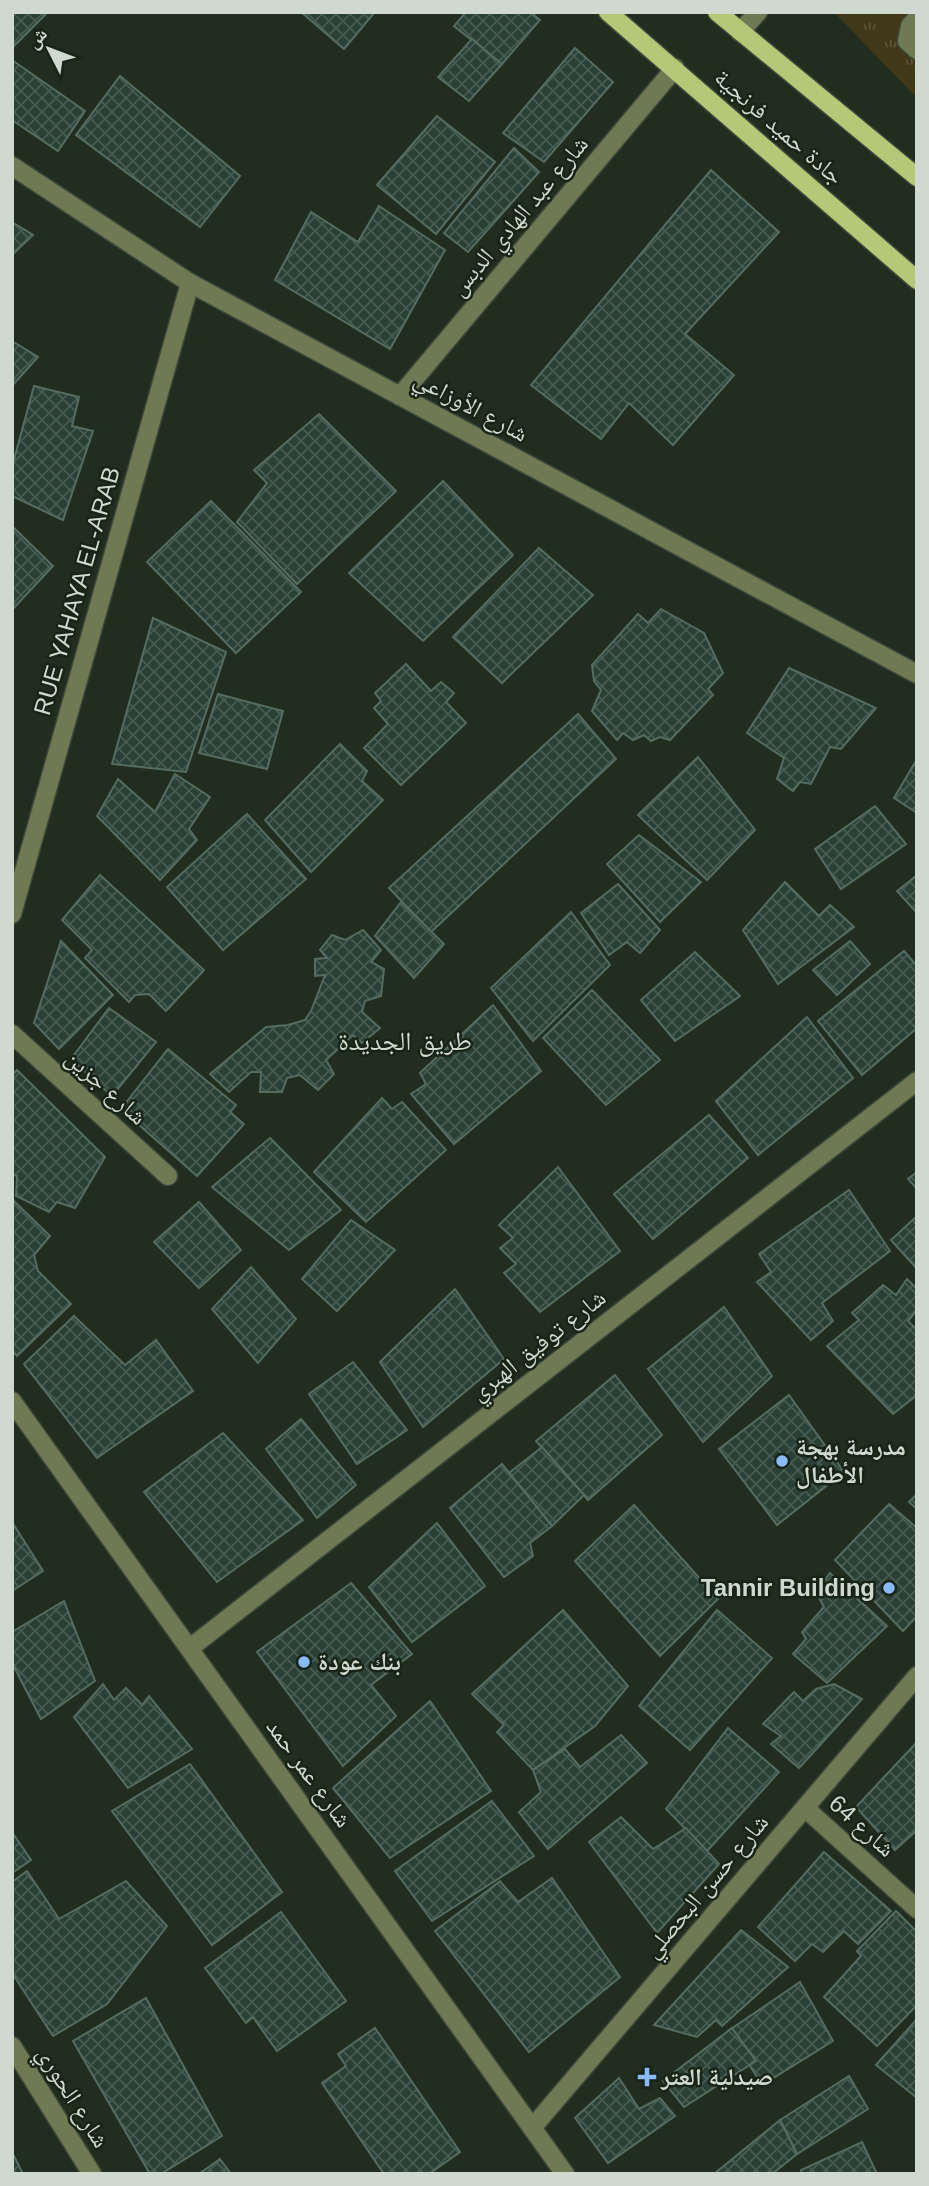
<svg xmlns="http://www.w3.org/2000/svg" width="929" height="2186" viewBox="0 0 929 2186" font-family="Arial,'Noto Naskh Arabic',sans-serif">
	<style>
		.park { fill: url(#park-tufts) }
		.building { fill: url(#building-cross-hatch); stroke: #556c61; stroke-width: 2 }
		.lines { fill: none; stroke-linecap: round; stroke-linejoin: round }
		.minor-casing { stroke: #3d493b; stroke-width: 21 }
		.major-casing { stroke: #3d493b; stroke-width: 21 }
		.minor { stroke: #6f7953; stroke-width: 18 }
		.major { stroke: #b5c877; stroke-width: 18 }
		.poi-dot { fill: #89bafc; stroke: #172416; stroke-width: 2.5 }
		.labels { text-anchor: middle; stroke-width: 5; stroke-linejoin: round; paint-order: stroke }
		.street-label { font-size: 24px; fill: #d0d9cf; stroke: #172416 }
		.poi-label { font-size: 24px; font-weight: bold; fill: #d0d9cf; stroke: #172416; text-anchor: start }
		.neighbourhood-label { font-size: 26px; fill: #d0d9cf; stroke: #172416 }
	</style>
	<defs>
		<pattern id="park-tufts" width="24" height="20" patternUnits="userSpaceOnUse" patternTransform="scale(1.75)"><rect width="24" height="20" fill="#403818"/><path d="M3 7l-1-3M5 7V3M7 7l1-3M15 17l-1-3M17 17v-4M19 17l1-3" fill="none" stroke="#5b5439"/></pattern>
		<pattern id="building-cross-hatch" width="8" height="8" patternUnits="userSpaceOnUse" patternTransform="scale(1.75)"><rect width="8" height="8" fill="#2a4036"/><path d="M0 0l8 8M0 8l8-8" fill="none" stroke="#485b52"/></pattern>
	</defs>
	<rect width="100%" height="100%" fill="#212e1f"/>
	<polygon class="park" points="834,12 917,12 917,98"/>
	<g class="building">
		<polygon points="12,12 48,12 12,48"/>
		<polygon points="301,12 375,12 344,49"/>
		<polygon points="466,12 530,12 540,20 502,64 454,26"/>
		<polygon points="472,39 502,64 469,101 438,77"/>
		<polygon points="575,48 613,82 544,162 503,133"/>
		<polygon points="12,60 85,111 58,151 12,120"/>
		<polygon points="120,76 240,176 200,227 76,135"/>
		<polygon points="437,116 495,162 436,234 377,185"/>
		<polygon points="514,148 539,172 468,252 444,233"/>
		<polygon points="711,170 779,232 685,334 734,375 673,445 629,403 601,439 531,385"/>
		<polygon points="379,206 445,250 390,349 275,280 311,212 358,242"/>
		<polygon points="12,222 33,235 12,255"/>
		<polygon points="12,341 38,357 12,386"/>
		<polygon points="34,386 79,397 72,426 93,431 63,520 12,496 12,467"/>
		<polygon points="319,414 396,491 297,584 237,522 267,483 254,470"/>
		<polygon points="443,481 513,555 423,641 349,573"/>
		<polygon points="211,501 301,592 236,653 147,562"/>
		<polygon points="12,526 53,566 12,610"/>
		<polygon points="539,548 593,595 502,683 453,637"/>
		<polygon points="661,609 704,633 723,673 708,689 713,695 670,740 660,737 651,741 644,735 633,740 623,733 617,740 592,711 601,690 594,681 592,665 638,614 648,623"/>
		<polygon points="153,618 226,652 186,772 112,764"/>
		<polygon points="406,664 431,691 441,682 454,693 446,702 466,723 401,785 364,748 388,724 374,708 381,701 375,693"/>
		<polygon points="789,668 876,708 841,749 830,747 811,784 800,782 793,791 777,779 784,758 747,733"/>
		<polygon points="218,694 283,711 267,769 199,753"/>
		<polygon points="578,714 616,759 431,932 389,888"/>
		<polygon points="340,744 367,771 362,781 383,800 311,872 265,820"/>
		<polygon points="698,757 755,830 707,880 638,815"/>
		<polygon points="917,759 917,813 894,798"/>
		<polygon points="175,774 210,797 189,829 197,840 160,880 97,816 118,779 155,812"/>
		<polygon points="875,806 906,844 841,889 815,849"/>
		<polygon points="247,814 306,879 223,950 167,887"/>
		<polygon points="639,835 701,882 660,922 607,864"/>
		<polygon points="100,875 204,970 166,1011 149,994 135,995 129,1002 85,958 92,950 62,920"/>
		<polygon points="917,875 917,913 897,891"/>
		<polygon points="785,882 819,916 830,905 854,927 778,984 743,930"/>
		<polygon points="618,884 660,930 640,953 627,942 609,955 581,913"/>
		<polygon points="401,902 444,944 414,978 375,936"/>
		<polygon points="571,912 610,965 533,1041 491,988"/>
		<polygon points="363,930 381,950 371,962 384,969 381,996 365,1001 362,1012 380,1028 362,1043 353,1035 326,1060 334,1074 318,1090 300,1075 287,1078 282,1092 260,1092 261,1072 251,1072 229,1092 210,1074 266,1027 288,1025 305,1020 311,1011 325,975 315,976 315,959 327,958 320,950 332,935 345,940"/>
		<polygon points="61,941 113,995 59,1049 34,1023"/>
		<polygon points="850,941 870,964 837,995 813,970"/>
		<polygon points="904,951 917,966 917,1028 862,1075 818,1021"/>
		<polygon points="695,952 740,996 675,1041 641,1000"/>
		<polygon points="592,990 660,1060 606,1105 543,1038"/>
		<polygon points="493,1005 541,1071 454,1144 411,1094 426,1084 420,1073"/>
		<polygon points="109,1008 156,1042 112,1096 71,1059"/>
		<polygon points="807,1017 853,1078 758,1155 716,1101"/>
		<polygon points="168,1049 236,1105 230,1112 244,1124 197,1176 121,1109"/>
		<polygon points="17,1070 105,1157 75,1208 57,1202 49,1212 16,1196 17,1176 12,1174 12,1075"/>
		<polygon points="382,1098 392,1109 402,1102 446,1150 366,1222 314,1172"/>
		<polygon points="709,1115 748,1158 653,1239 614,1194"/>
		<polygon points="270,1138 341,1210 289,1250 212,1187"/>
		<polygon points="558,1167 620,1251 540,1312 504,1273 516,1264 500,1248 513,1238 499,1225"/>
		<polygon points="917,1172 917,1189 908,1179"/>
		<polygon points="849,1190 890,1251 822,1303 833,1321 811,1340 757,1282 771,1272 759,1254"/>
		<polygon points="12,1199 50,1236 34,1255 38,1271 71,1304 17,1356 12,1350"/>
		<polygon points="199,1202 241,1250 199,1288 154,1242"/>
		<polygon points="917,1216 917,1269 891,1240"/>
		<polygon points="351,1220 395,1250 337,1311 302,1279"/>
		<polygon points="251,1267 296,1319 258,1363 212,1309"/>
		<polygon points="907,1279 917,1289 917,1310 908,1321 917,1330 917,1395 893,1414 827,1346 859,1320 852,1313 883,1285 896,1295"/>
		<polygon points="455,1289 504,1359 423,1427 380,1362"/>
		<polygon points="724,1307 772,1376 703,1442 648,1369"/>
		<polygon points="74,1316 125,1365 156,1340 193,1391 97,1458 24,1364"/>
		<polygon points="353,1362 407,1430 357,1464 309,1394"/>
		<polygon points="615,1375 662,1435 588,1500 536,1441"/>
		<polygon points="789,1395 844,1472 777,1525 719,1449"/>
		<polygon points="301,1419 356,1485 317,1518 266,1449"/>
		<polygon points="223,1433 303,1520 217,1582 144,1492"/>
		<polygon points="542,1447 584,1495 552,1526 509,1473"/>
		<polygon points="502,1464 552,1526 530,1543 533,1556 504,1577 450,1508"/>
		<polygon points="917,1494 917,1509 909,1502"/>
		<polygon points="889,1504 917,1528 917,1616 903,1631 835,1560"/>
		<polygon points="634,1505 718,1599 660,1656 575,1561"/>
		<polygon points="12,1522 43,1571 12,1591"/>
		<polygon points="437,1523 485,1586 412,1642 369,1587"/>
		<polygon points="830,1573 887,1626 827,1683 793,1654 806,1639 802,1632 824,1607 816,1592"/>
		<polygon points="351,1583 412,1654 371,1685 396,1716 343,1766 257,1652"/>
		<polygon points="64,1601 95,1681 41,1719 12,1663 12,1632"/>
		<polygon points="563,1610 628,1686 595,1726 533,1770 497,1732 504,1725 472,1694"/>
		<polygon points="717,1610 772,1658 690,1750 639,1706"/>
		<polygon points="103,1684 114,1700 126,1688 142,1705 149,1696 192,1749 128,1788 74,1717"/>
		<polygon points="834,1684 862,1699 799,1768 771,1744 781,1736 763,1724 794,1692 803,1701 816,1689"/>
		<polygon points="430,1701 491,1791 390,1858 333,1788"/>
		<polygon points="728,1728 779,1772 707,1851 666,1809"/>
		<polygon points="621,1735 647,1763 548,1849 519,1812 541,1792 533,1770 565,1749 580,1767"/>
		<polygon points="917,1742 917,1830 895,1850 856,1807"/>
		<polygon points="190,1764 282,1892 212,1945 112,1811"/>
		<polygon points="492,1801 534,1856 432,1921 395,1871"/>
		<polygon points="621,1817 653,1849 686,1828 719,1864 657,1933 589,1842"/>
		<polygon points="12,1832 31,1860 12,1873"/>
		<polygon points="824,1852 891,1911 858,1944 844,1931 823,1952 812,1944 795,1961 758,1927"/>
		<polygon points="27,1871 59,1919 126,1881 167,1926 107,2004 53,2036 12,1973 12,1882"/>
		<polygon points="552,1878 620,1977 529,2052 435,1931 500,1881 518,1902"/>
		<polygon points="896,1911 917,1932 917,2005 877,2046 824,1997 861,1956 857,1951"/>
		<polygon points="281,1912 346,2001 277,2051 253,2017 246,2023 205,1968"/>
		<polygon points="741,1930 788,1967 722,2026 716,2020 697,2037 654,2025"/>
		<polygon points="800,1982 833,2041 762,2085 728,2031"/>
		<polygon points="146,1998 222,2136 161,2174 150,2174 73,2041"/>
		<polygon points="917,2019 917,2098 876,2065"/>
		<polygon points="375,2028 460,2152 429,2174 384,2174 322,2083 346,2066 338,2054"/>
		<polygon points="732,2028 756,2061 684,2107 663,2081"/>
		<polygon points="849,2076 868,2109 797,2154 780,2120"/>
		<polygon points="619,2078 639,2109 660,2098 675,2116 608,2163 575,2118"/>
		<polygon points="780,2120 797,2154 772,2174 714,2174"/>
		<polygon points="862,2142 877,2174 802,2174 801,2170"/>
		<polygon points="12,2152 23,2174 12,2174"/>
		<polygon points="220,2159 231,2174 199,2174"/>
	</g>
	<g class="lines">
		<g class="minor-casing">
			<g id="minor">
				<polyline points="917,18 910,26 907,41 917,50"/>
				<polyline points="740,32 758,12"/>
				<polyline points="12,166 190,283 917,674"/>
				<polyline points="400,396 675,68"/>
				<polyline points="12,914 190,283"/>
				<polyline points="12,1034 168,1176"/>
				<polyline points="12,1401 565,2174"/>
				<polyline points="190,1648 917,1081"/>
				<polyline points="805,1808 917,1909"/>
				<polyline points="12,2046 92,2174"/>
				<polyline points="532,2128 917,1676"/>
			</g>
		</g>
		<g class="major-casing">
			<g id="major">
				<polyline points="608,12 917,280"/>
				<polyline points="717,12 917,177"/>
			</g>
		</g>
		<use href="#minor" class="minor"/>
		<use href="#major" class="major"/>
	</g>
	<g class="poi-dot">
		<circle cx="782" cy="1461" r="7"/>
		<circle cx="889" cy="1588" r="7"/>
		<circle cx="304" cy="1662" r="7"/>
		<path d="M643.5 2066.5h7v7h7v7h-7v7h-7v-7h-7v-7h7z"/>
	</g>
	<g class="labels">
		<g class="street-label">
			<text transform="translate(779 127) rotate(41)" y="8">جادة حميد فرنجية</text>
			<text transform="translate(519 216) rotate(-50)" y="8">شارع عبد الهادي الدبس</text>
			<text transform="translate(471 406) rotate(28)" y="8">شارع الأوزاعي</text>
			<text transform="translate(77 591) rotate(-74)" y="8">RUE YAHAYA EL-ARAB</text>
			<text transform="translate(106 1087) rotate(42)" y="8">شارع جزين</text>
			<text transform="translate(538 1345) rotate(-38)" y="8">شارع توفيق الهبري</text>
			<text transform="translate(309 1773) rotate(54)" y="8">شارع عمر حمد</text>
			<text transform="translate(862 1826) rotate(42)" y="8">شارع 64</text>
			<text transform="translate(706 1886) rotate(-50)" y="8">شارع حسن البحصلي</text>
			<text transform="translate(73 2097) rotate(58)" y="8">شارع الحوري</text>
		</g>
		<g class="poi-label">
			<text x="796" y="1455">مدرسة بهجة<tspan x="796" dy="28">الأطفال</tspan></text>
			<text x="875" y="1596" text-anchor="end">Tannir Building</text>
			<text x="318" y="1670">بنك عودة</text>
			<text x="661" y="2085">صيدلية العتر</text>
		</g>
		<g class="neighbourhood-label">
			<text x="405" y="1050">طريق الجديدة</text>
		</g>
	</g>
	<rect width="929" height="2186" fill="none" stroke="#d0d9cf" stroke-width="28"/>
	<g transform="translate(49 49) rotate(312)" stroke="#172416" stroke-width="5" paint-order="stroke">
	<path d="M0-5L12 26L0 18L-12 26Z" fill="#d0d9cf"/>
	<text y="-10" font-size="19" font-weight="bold" text-anchor="middle" fill="#d0d9cf">ش</text>
	</g>
</svg>
